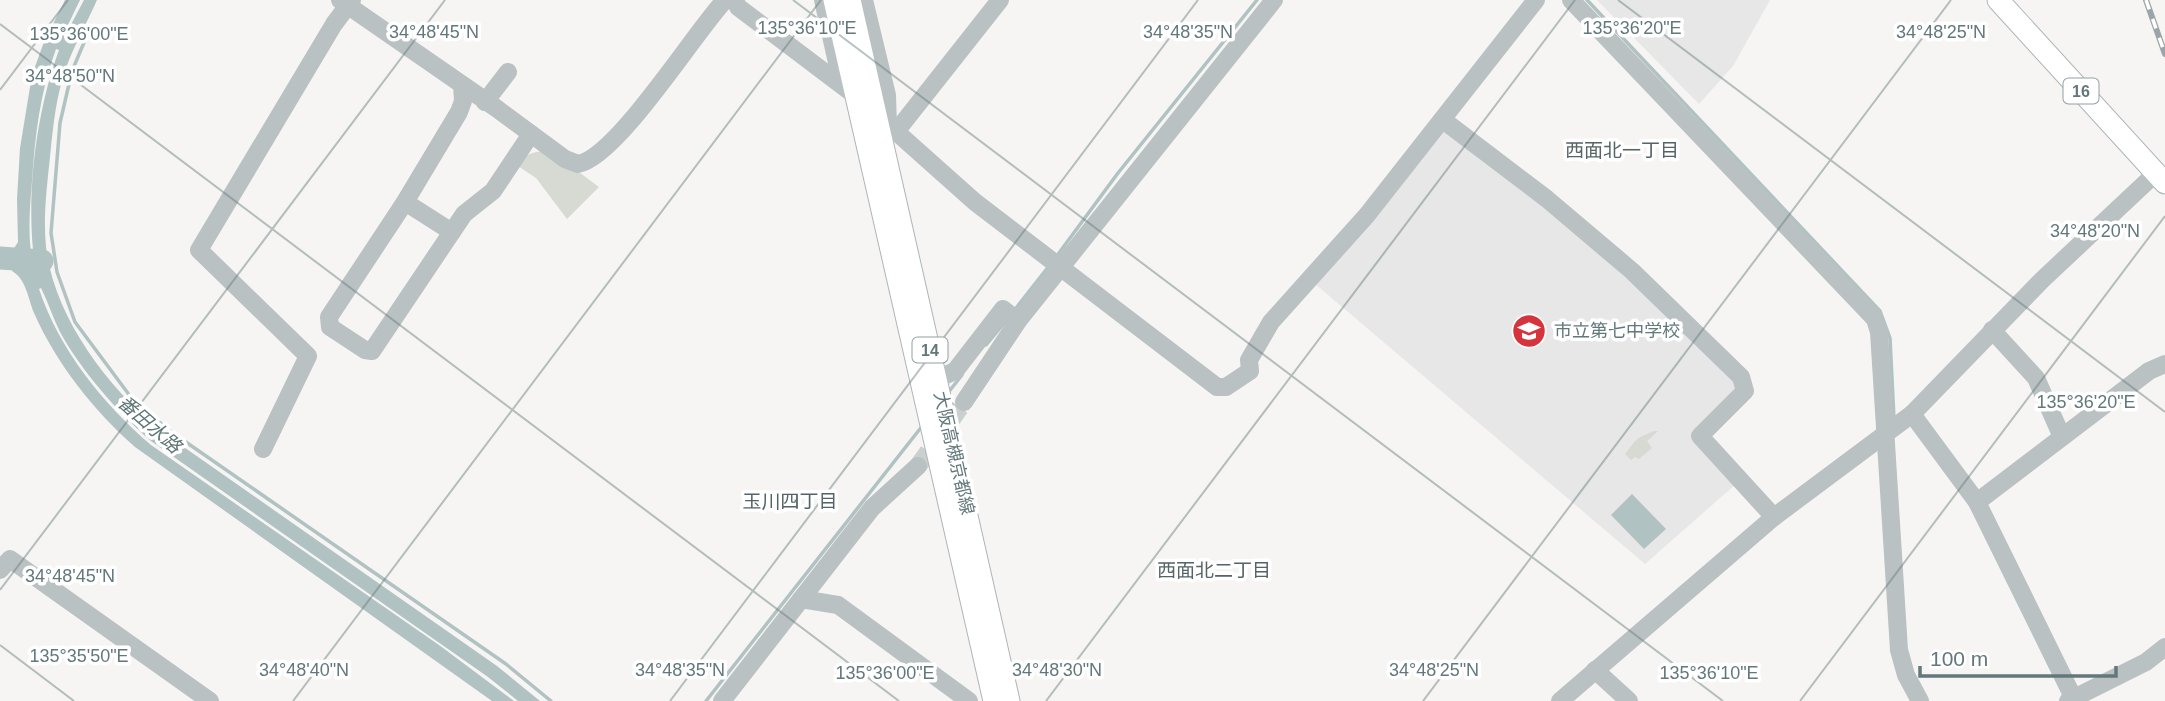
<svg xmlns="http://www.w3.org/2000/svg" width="2165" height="701" viewBox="0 0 2165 701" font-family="Helvetica,'Noto Sans JP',sans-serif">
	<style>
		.built { fill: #e6e7e6 }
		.green { fill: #d7dad2 }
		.water { fill: #b1c2c2; fill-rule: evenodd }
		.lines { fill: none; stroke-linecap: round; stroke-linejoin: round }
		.stream { stroke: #b1c2c2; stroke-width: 3.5 }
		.river { stroke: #b1c2c2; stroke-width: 23 }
		.minor-tunnel { stroke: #cad0cf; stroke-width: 18; stroke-dasharray: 18 9; stroke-linecap: butt }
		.major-casing { stroke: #aeb5b7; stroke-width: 23 }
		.minor { stroke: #bac1c2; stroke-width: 18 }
		.major { stroke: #fff; stroke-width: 21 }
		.rail-casing { stroke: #9ba5a7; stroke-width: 6 }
		.rail { stroke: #fff; stroke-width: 3.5; stroke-dasharray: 10; stroke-linecap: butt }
		.ticks { fill: none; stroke: #63787b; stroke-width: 2; stroke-opacity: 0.45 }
		.labels { text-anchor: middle; stroke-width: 7; stroke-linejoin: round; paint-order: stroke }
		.shield { fill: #fff; stroke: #92a0a3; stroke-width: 2 }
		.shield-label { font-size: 16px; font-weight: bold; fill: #63787b }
		.poi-label { font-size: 18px; fill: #63787b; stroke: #fff; text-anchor: start }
		.street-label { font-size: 18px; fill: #63787b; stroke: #fff }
		.neighbourhood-label { font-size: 19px; fill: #546467; stroke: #fff }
		.water-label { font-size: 19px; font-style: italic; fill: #5e7776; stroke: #fff }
		.ticks-label { font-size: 18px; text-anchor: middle; fill: #63787b; stroke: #fff; stroke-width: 7; stroke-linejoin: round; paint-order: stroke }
	</style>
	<rect width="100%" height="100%" fill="#f6f5f3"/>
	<g class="built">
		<polygon points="1597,0 1770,0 1733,66 1699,104"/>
		<polygon points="1443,125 1561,217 1737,380 1738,393 1692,436 1736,484 1645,564 1314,283"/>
	</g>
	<g class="green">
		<path d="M544,151L576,170L599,187L567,219L536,178L518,166C524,155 531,152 544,151Z"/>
		<path d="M1654,431H1658L1647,441L1652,448L1639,459L1635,457L1631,460L1625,454C1638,438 1634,439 1654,431Z"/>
	</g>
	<g class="water">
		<path d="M65,0H80L65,31L67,32L84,0H97C87,23 74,45 66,68C56,96 53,127 50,157C47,186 43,217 46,247C54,316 106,385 158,429L497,666L540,701H518L488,677L151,441C119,414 80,369 60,332C53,318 48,302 41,288L39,289C59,349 103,404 151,445L439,645L514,701H492L135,447C94,411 56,363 34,313C28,298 26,279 12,271L15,257L13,250L18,242L17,199L20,148L32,75L44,42ZM56,49L59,50C37,110 27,186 33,250L31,252C28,229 30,205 32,181C35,136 40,92 56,49Z"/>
		<polygon points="1632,494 1666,529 1644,549 1611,515"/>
	</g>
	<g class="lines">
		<g class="stream">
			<polyline points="1587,0 1880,311 1890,338 1894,419"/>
			<polyline points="91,26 72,71 60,123 51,233 57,272 75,322 133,400 170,431 506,664 551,701"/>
			<polyline points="1056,257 1118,173 1257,0"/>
			<polyline points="1013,312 1049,266"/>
			<polyline points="986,345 1006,321"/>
			<polyline points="947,394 962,375"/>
			<polyline points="706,701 923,425"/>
		</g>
		<polyline class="river" points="0,258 42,261"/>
		<polyline class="minor-tunnel" points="918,466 964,402"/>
		<g class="major-casing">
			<g id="major">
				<polyline points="834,0 994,701"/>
				<polyline points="850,0 1009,701"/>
				<polyline points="1998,0 2165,183"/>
			</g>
		</g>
		<g class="minor">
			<path d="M340,0L496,108L565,159L578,164C617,157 694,33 725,0"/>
			<polyline points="735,0 738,7 856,96 975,202 1217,387 1226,387 1250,371 1249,360 1271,322 1367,215 1536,0"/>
			<polyline points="823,0 842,85"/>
			<polyline points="864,0 887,95 888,126"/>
			<polyline points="1571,0 1875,319 1879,332 1899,650 1906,675 1920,701"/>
			<polyline points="462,85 463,101 459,112 405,202 329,317 330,327 365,350 372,351 464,214 493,191 531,134"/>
			<polyline points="485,102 508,72"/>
			<polyline points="1443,120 1547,199 1632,271 1741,377 1745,391 1700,436 1774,517"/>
			<polyline points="895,133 1000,0"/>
			<polyline points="405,202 452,232"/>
			<polyline points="1992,330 2036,378 2062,437"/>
			<polyline points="937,379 955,371 1003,309 1018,321"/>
			<polyline points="964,402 1018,321 1274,0"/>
			<polyline points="1912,414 1977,502 2075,701"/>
			<polyline points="263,449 308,356 199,250 334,24 352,0"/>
			<polyline points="1977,502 2149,371 2165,364"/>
			<polyline points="0,570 10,559 210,701"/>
			<polyline points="801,599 838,605 969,701"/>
			<polyline points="1595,670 1629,701"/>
			<polyline points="722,701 872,508 918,466"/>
			<polyline points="1560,701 1774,517 1912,414 2042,280 2156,173"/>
			<polyline points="2068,701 2146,662 2165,647"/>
		</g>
		<use href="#major" class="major"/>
		<g class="rail-casing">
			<polyline id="rail" points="2146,0 2165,54"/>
		</g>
		<use href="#rail" class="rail"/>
	</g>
	<path class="ticks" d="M793,0L1723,701M1618,0L2165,412M0,24L899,701M0,90L68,0M0,590L445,0M0,645L74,701M293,701L821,0M670,701L1198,0M1046,701L1575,0M1423,701L1951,0M1800,701L2165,216"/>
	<defs>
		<g id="school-disc" transform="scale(1.75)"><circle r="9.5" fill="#d5343d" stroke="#fff"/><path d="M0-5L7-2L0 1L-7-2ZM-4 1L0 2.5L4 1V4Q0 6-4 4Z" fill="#fff"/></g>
	</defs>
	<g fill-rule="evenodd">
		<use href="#school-disc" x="1529" y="331"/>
	</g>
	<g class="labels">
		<g class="shield">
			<rect x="2063.5" y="78.5" width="35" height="25" rx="5"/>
			<rect x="912.5" y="337.5" width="35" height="25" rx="5"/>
		</g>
		<g class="shield-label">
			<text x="2081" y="97">16</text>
			<text x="930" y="356">14</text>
		</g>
		<g class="poi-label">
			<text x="1554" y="337">市立第七中学校</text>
		</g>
		<g class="street-label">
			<text transform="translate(954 453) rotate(77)" y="6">大阪高槻京都線</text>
		</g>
		<g class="neighbourhood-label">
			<text x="1622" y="157">西面北一丁目</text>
			<text x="790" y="508">玉川四丁目</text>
			<text x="1214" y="577">西面北二丁目</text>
		</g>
		<g class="water-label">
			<text transform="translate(150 424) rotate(41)" y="7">番田水路</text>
		</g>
	</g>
	<g class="ticks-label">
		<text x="807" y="34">135°36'10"E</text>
		<text x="1632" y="34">135°36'20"E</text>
		<text x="434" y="38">34°48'45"N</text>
		<text x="1188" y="38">34°48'35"N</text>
		<text x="1941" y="38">34°48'25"N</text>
		<text x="79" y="40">135°36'00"E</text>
		<text x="70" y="82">34°48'50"N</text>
		<text x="2095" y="237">34°48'20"N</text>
		<text x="2086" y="408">135°36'20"E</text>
		<text x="70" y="582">34°48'45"N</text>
		<text x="79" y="662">135°35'50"E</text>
		<text x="304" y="676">34°48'40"N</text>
		<text x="680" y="676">34°48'35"N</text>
		<text x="1057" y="676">34°48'30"N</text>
		<text x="1434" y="676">34°48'25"N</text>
		<text x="885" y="679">135°36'00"E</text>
		<text x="1709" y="679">135°36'10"E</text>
	</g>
	<path d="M1920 666v10h196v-10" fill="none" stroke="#63787b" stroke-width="3.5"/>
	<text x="1930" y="666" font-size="21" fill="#63787b" stroke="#ffffff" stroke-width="5" paint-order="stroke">100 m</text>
</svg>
